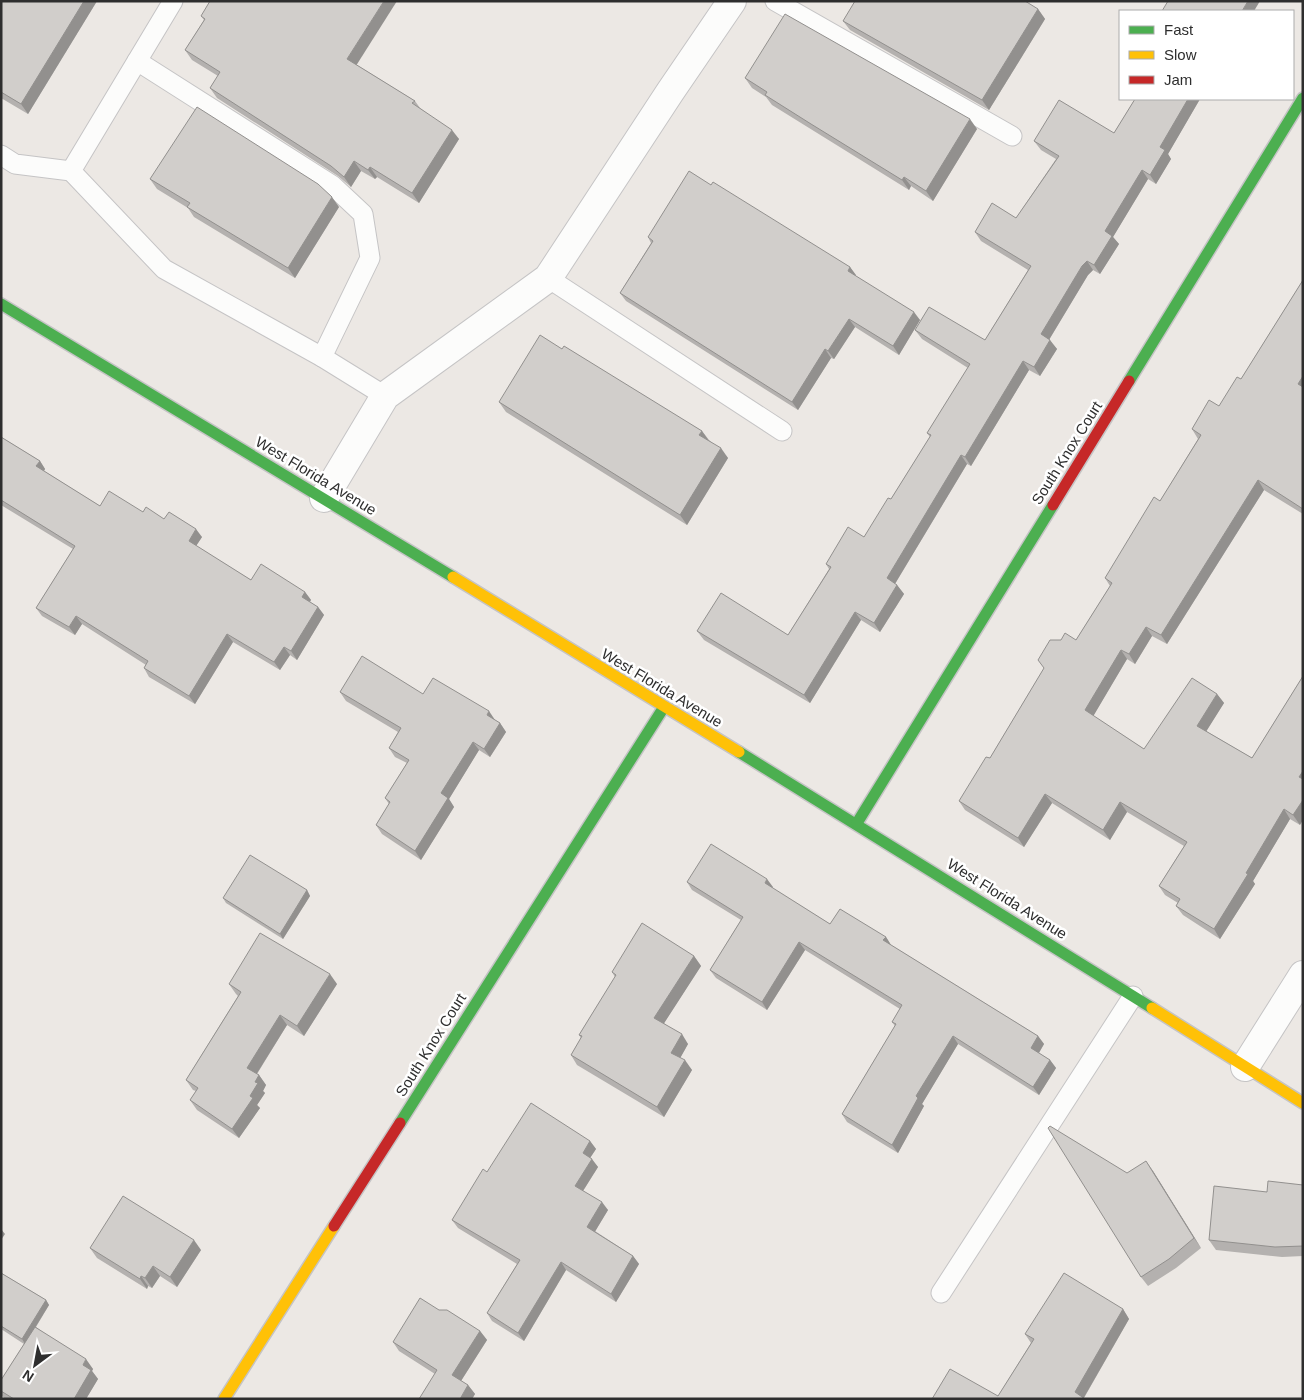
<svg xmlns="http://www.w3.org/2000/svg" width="1304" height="1400" viewBox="0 0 1304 1400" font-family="Helvetica,sans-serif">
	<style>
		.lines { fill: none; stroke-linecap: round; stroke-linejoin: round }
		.lane-casing { stroke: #c5c4c5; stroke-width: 21 }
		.street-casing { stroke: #c5c4c5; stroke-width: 30 }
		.fast-casing { stroke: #c5c4c5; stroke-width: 14 }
		.slow-casing { stroke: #c5c4c5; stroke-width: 14 }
		.jam-casing { stroke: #c5c4c5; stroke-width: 14 }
		.lane { stroke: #fcfcfb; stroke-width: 19 }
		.street { stroke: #fcfcfb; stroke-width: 28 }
		.fast { stroke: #4caf50; stroke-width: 11 }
		.slow { stroke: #ffc107; stroke-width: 11 }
		.jam { stroke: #c62828; stroke-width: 11 }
		.wall { fill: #b4b1af }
		.shaded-wall { fill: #92908e }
		.building { fill: #d1cecb; stroke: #92908e }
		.labels { text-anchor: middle; stroke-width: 5; stroke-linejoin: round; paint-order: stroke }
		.street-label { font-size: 15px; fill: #2e2e2e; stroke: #fff }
	</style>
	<rect width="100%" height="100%" fill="#ece8e4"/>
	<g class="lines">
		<g class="lane-casing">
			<g id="lane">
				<polyline points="173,1 71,171 164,269 322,357 385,396"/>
				<polyline points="775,1 1012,136"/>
				<polyline points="137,61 332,185 363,214 370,258 322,357"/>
				<polyline points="1,155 15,164 71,171"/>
				<polyline points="548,278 782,431"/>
				<polyline points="941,1293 1133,996"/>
			</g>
		</g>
		<g class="street-casing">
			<g id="street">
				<polyline points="324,498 385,396 548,278 670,92 732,1"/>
				<polyline points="1245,1067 1303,975"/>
			</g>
		</g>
		<g class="fast-casing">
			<g id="fast">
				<polyline points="1,304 453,577"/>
				<polyline points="1129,381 1303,98"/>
				<polyline points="739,752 1152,1008"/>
				<polyline points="857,823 1053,505"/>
				<polyline points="400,1123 664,707"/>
			</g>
		</g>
		<g class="slow-casing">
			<g id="slow">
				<polyline points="453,577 739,752"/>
				<polyline points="1152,1008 1303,1103"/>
				<polyline points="224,1399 334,1226"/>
			</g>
		</g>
		<g class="jam-casing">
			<g id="jam">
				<polyline points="1053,505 1129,381"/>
				<polyline points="334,1226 400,1123"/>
			</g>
		</g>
		<use href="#lane" class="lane"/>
		<use href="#street" class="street"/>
		<use href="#fast" class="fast"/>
		<use href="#slow" class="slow"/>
		<use href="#jam" class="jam"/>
	</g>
	<g class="wall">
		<polygon points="1,1 97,1 28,114 1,98"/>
		<polygon points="1038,9 1045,19 989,110 850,30 843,21"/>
		<polygon points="201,16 357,65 415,101 420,108 459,139 419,203 377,177 375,179 361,171 351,187 338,176 217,98 210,88 218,76 192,60 185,50 204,20"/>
		<polygon points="745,78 977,129 933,201 911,186 909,190 772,105 766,97 752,88"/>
		<polygon points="1135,99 1200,99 1168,154 1171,159 1156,184 1148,179 1113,237 1119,244 1100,274 1093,270 1088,275 1049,340 1057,349 1040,376 1029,370 971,466 967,464 895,584 897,585 904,594 880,632 861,620 810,703 704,640 697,631 788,635 829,569 826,564 864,537 891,499 930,437 927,433 968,368 922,339 915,330 985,340 1028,270 981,241 975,232 1016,218 1056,159 1041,150 1034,141 1114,133"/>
		<polygon points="150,179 339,207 295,278 194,217 188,208 157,189"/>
		<polygon points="711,185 850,267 856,276 920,320 899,355 855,327 834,359 831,358 798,410 626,301 620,293 651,243 648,237"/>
		<polygon points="1303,280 1303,514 1264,490 1167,644 1152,636 1135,664 1127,659 1093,716 1144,749 1217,694 1224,703 1206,731 1252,758 1303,676 1300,825 1290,819 1253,881 1255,884 1220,939 1183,915 1176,906 1178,903 1165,895 1159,886 1184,846 1127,812 1110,840 1052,803 1024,847 965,810 959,801 990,758 1061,640 1076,640 1110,586 1105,578 1160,501 1198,439 1192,429 1219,406 1241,379"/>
		<polygon points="562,349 702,431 709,440 728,458 687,525 506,412 499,402"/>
		<polygon points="1,437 40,461 45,469 44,471 100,506 143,512 164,519 202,537 196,546 251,580 305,592 311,600 310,602 318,607 324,615 297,660 290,655 280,670 233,642 195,704 149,677 144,668 146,665 82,624 75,635 42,616 36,608 73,549 1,505"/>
		<polygon points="340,692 423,694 495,720 500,723 506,732 490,757 479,750 449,799 454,807 421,860 382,834 376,825 389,804 385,798 407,763 395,757 389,748 398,732 346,701"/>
		<polygon points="687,882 773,887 772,888 830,924 886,937 891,945 1038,1036 1044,1044 1039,1053 1050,1060 1056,1068 1039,1095 958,1044 922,1104 924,1106 898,1153 847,1122 842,1114 895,1026 892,1022 900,1009 805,950 767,1010 716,978 710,970 741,920 692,890"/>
		<polygon points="307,890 310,896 283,939 226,903 223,898"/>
		<polygon points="694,956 701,966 664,1023 688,1044 680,1058 692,1070 664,1117 577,1065 571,1055 581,1038 579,1035 615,977 612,972"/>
		<polygon points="229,984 337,984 304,1036 287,1025 257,1074 259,1075 266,1085 263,1091 265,1093 257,1105 260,1108 239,1138 197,1110 190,1100 196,1091 193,1090 186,1080 238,996 236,994"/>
		<polygon points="590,1141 596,1149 590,1158 598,1167 583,1191 608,1210 595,1231 633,1256 639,1264 616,1302 566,1270 524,1341 492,1321 487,1313 517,1264 458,1228 452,1220 487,1172"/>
		<polygon points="1153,1171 1201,1248 1176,1268 1148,1286 1141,1277 1127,1173"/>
		<polygon points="1303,1185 1303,1256 1282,1257 1216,1250 1209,1240 1267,1192"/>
		<polygon points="90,1248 201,1250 177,1287 160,1276 152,1288 148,1286 147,1289 97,1258"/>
		<polygon points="1,1273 46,1300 49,1305 36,1327 93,1369 92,1371 98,1379 86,1399 5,1399 1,1395 1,1380 24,1344 1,1329"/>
		<polygon points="1123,1309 1129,1319 1084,1398 998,1396 1031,1343 1025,1334"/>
		<polygon points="439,1310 480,1331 487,1340 461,1381 468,1385 475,1394 472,1399 419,1399 435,1374 399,1351 393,1342"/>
	</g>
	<g class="shaded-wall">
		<polygon points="84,1 97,1 28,114 21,104"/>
		<polygon points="384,1 397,1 354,69 347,59"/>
		<polygon points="1248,1 1260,1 1254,11 1242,11"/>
		<polygon points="1038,9 1045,19 989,110 982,100"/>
		<polygon points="1188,99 1200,99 1168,154 1171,159 1156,184 1150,175 1160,147"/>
		<polygon points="970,119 977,129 933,201 926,191"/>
		<polygon points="452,130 459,139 419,203 412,193"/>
		<polygon points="354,161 361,171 351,187 344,177"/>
		<polygon points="370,167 377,177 375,179 368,170"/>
		<polygon points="1142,170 1148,179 1113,237 1119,244 1100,274 1094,265 1105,231"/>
		<polygon points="904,177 911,186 909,190 902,180"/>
		<polygon points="332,197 339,207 295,278 288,268"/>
		<polygon points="1087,261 1093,270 1088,275 1047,343 1041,334 1082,266"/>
		<polygon points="850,267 856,275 854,279 848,271"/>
		<polygon points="914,312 920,320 899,355 893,346"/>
		<polygon points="849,319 855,327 834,359 828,351"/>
		<polygon points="1050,340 1057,349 1040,376 1034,367"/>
		<polygon points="825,349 831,358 798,410 792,402"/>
		<polygon points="1023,361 1029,370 971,466 965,457"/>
		<polygon points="1303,376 1303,392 1298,384"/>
		<polygon points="702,431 709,441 699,435"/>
		<polygon points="721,448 728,458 687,525 680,515"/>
		<polygon points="961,455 967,464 893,587 887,578"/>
		<polygon points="40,461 45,469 42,474 36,466"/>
		<polygon points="1258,480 1264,490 1167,644 1161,635"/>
		<polygon points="196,529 202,537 194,549 189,541"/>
		<polygon points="897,585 904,594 880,632 874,623"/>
		<polygon points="305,592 311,600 307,605 302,597"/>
		<polygon points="318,607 324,615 297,660 291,651"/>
		<polygon points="855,612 861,620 810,703 804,695"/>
		<polygon points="76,616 82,624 75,635 69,627"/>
		<polygon points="1146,627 1152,636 1135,664 1129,654"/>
		<polygon points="227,634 233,642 195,704 189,696"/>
		<polygon points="284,647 290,655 280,670 274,662"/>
		<polygon points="1121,650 1127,659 1091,720 1085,710"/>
		<polygon points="1217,694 1224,703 1204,735 1197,726"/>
		<polygon points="489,711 495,720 493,724 487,715"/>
		<polygon points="500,723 506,732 490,757 484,749"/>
		<polygon points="473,742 479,750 449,799 454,807 421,860 415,851 441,793"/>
		<polygon points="1303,771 1303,782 1299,777"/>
		<polygon points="1045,794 1052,803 1024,847 1018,838"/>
		<polygon points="1303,800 1303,820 1300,825 1293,815"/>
		<polygon points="1120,802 1127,812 1110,840 1103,830"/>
		<polygon points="1284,809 1290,819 1253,881 1255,884 1220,939 1214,929 1246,873"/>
		<polygon points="767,879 773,887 770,891 765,883"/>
		<polygon points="307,890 310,896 283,939 280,934"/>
		<polygon points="886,937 891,945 889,948 883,940"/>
		<polygon points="799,942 805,950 767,1010 762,1002"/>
		<polygon points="694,956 701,966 661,1028 654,1018"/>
		<polygon points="330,974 337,984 304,1036 297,1026"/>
		<polygon points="280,1015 287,1025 254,1078 247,1068"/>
		<polygon points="682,1034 688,1044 678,1062 671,1053"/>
		<polygon points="953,1036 958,1044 922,1104 924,1106 898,1153 892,1145 916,1096"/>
		<polygon points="1038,1036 1044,1044 1037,1056 1031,1048"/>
		<polygon points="685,1060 692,1070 664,1117 657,1107"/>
		<polygon points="1050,1060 1056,1068 1039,1095 1033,1087"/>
		<polygon points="259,1075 266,1085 263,1091 265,1093 257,1105 260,1108 239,1138 232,1129 250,1096 255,1082"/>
		<polygon points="590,1141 596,1149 588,1161 583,1153"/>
		<polygon points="592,1159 598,1167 581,1194 575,1186"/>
		<polygon points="1146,1161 1153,1171 1201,1248 1194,1238"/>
		<polygon points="602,1202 608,1210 593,1235 587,1227"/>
		<polygon points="1,1229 5,1234 1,1240"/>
		<polygon points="194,1240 201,1250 177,1287 170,1277"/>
		<polygon points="633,1256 639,1264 616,1302 611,1294"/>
		<polygon points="561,1262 566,1270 524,1341 518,1333"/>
		<polygon points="153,1266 160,1276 152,1288 145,1278"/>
		<polygon points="141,1276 148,1286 147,1289 140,1279"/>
		<polygon points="46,1300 49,1305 25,1344 22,1339"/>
		<polygon points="1123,1309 1129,1319 1083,1399 1075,1392"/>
		<polygon points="480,1331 487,1340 459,1384 452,1375"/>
		<polygon points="86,1359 93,1369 92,1371 98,1379 86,1399 74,1399 83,1365"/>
		<polygon points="468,1385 475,1394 472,1399 460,1399"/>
	</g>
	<g class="building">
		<polygon points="1,1 84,1 21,104 1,92"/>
		<polygon points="210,1 384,1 347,59 415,101 412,103 452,130 412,193 370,167 368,170 354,161 344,177 331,166 210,88 220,72 185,50 205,19 201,16"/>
		<polygon points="855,1 1025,1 1038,9 982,100 843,21"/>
		<polygon points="1168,1 1248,1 1242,11 1162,11"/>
		<polygon points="785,14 970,119 926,191 904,177 902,180 811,124 765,95 767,92 745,78"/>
		<polygon points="1135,99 1188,99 1160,147 1165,150 1150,175 1142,170 1105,231 1112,236 1094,265 1087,261 1082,266 1041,334 1050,340 1034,367 1023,361 965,457 961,455 887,578 897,585 874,623 855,612 804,695 697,631 721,593 788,635 831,567 826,564 848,527 864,537 888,498 891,499 931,435 927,433 970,364 915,330 929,307 985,340 1031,266 975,232 992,203 1016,218 1059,156 1034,141 1059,100 1114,133"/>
		<polygon points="197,107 318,184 332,197 288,268 187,207 190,203 150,179"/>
		<polygon points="689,171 711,185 713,182 850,267 848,271 914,312 893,346 849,319 828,351 825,349 792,402 620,293 653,241 648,237"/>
		<polygon points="1303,280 1303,376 1298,384 1303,387 1303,509 1258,480 1161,635 1146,627 1129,654 1121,650 1085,710 1144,749 1192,678 1217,694 1197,726 1252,758 1303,676 1303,771 1299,777 1303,779 1303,800 1293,815 1284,809 1246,873 1248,874 1214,929 1176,906 1180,899 1159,886 1187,842 1120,802 1103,830 1045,794 1018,838 959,801 986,757 990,758 1044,668 1038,660 1050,640 1061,640 1065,633 1076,640 1112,583 1105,578 1154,497 1160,501 1201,435 1192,429 1209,400 1219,406 1237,377 1241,379"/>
		<polygon points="540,335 562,349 564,346 702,431 699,435 721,448 680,515 499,402"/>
		<polygon points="1,437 40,461 36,466 100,506 109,491 143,512 146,507 164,519 169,512 196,529 189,541 251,580 261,564 305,592 302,597 318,607 291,651 284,647 274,662 227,634 189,696 144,668 148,661 76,616 69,627 36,608 75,546 1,500"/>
		<polygon points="362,656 423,694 433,678 489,711 487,715 500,723 484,749 473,742 441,793 448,798 415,851 376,825 390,802 385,798 409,760 389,748 401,728 340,692"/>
		<polygon points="711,844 767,879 765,883 830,924 840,909 886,937 883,940 1038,1036 1031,1048 1050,1060 1033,1087 953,1036 916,1096 918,1098 892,1145 842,1114 896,1024 892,1022 902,1005 799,942 762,1002 710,970 743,917 687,882"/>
		<polygon points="250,855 307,890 280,934 223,898"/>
		<polygon points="642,923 694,956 654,1018 682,1034 671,1053 685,1060 657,1107 571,1055 582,1036 579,1035 616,975 612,972"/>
		<polygon points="260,933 330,974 297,1026 280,1015 247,1068 259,1075 255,1082 258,1083 250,1096 253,1098 232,1129 190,1100 198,1088 186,1080 241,992 229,984"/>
		<polygon points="531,1103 590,1141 583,1153 592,1159 575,1186 602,1202 587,1227 633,1256 611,1294 561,1262 518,1333 487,1313 520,1260 452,1220 483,1169 487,1172"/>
		<polygon points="1050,1126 1127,1173 1146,1161 1194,1238 1169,1259 1141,1277 1048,1128"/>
		<polygon points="1268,1181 1303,1185 1303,1246 1275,1247 1209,1240 1214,1186 1267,1192"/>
		<polygon points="123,1196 194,1240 170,1277 153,1266 145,1278 141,1276 140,1279 90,1248"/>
		<polygon points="1,1273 46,1300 22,1339 1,1326"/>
		<polygon points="1064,1273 1123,1309 1075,1392 1085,1399 932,1399 950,1369 998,1396 1034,1339 1025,1334"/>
		<polygon points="420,1298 439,1310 447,1310 480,1331 452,1375 468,1385 460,1399 419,1399 437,1370 393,1342"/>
		<polygon points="35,1327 86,1359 83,1365 91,1370 74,1399 14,1399 1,1391 1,1380"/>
	</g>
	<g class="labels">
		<g class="street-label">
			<text transform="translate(1067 453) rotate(-58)" y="5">South Knox Court</text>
			<text transform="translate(316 476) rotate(31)" y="5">West Florida Avenue</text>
			<text transform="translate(662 688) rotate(31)" y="5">West Florida Avenue</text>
			<text transform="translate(1007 899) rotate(32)" y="5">West Florida Avenue</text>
			<text transform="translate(431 1045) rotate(-58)" y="5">South Knox Court</text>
		</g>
	</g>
	<rect width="1304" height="1400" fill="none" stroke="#2e2e2e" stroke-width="5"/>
	<rect x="1119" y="10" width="175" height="90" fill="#ffffff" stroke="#ababab"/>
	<rect x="1129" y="26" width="25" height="8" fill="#4caf50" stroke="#ababab"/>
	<text x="1164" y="35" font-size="15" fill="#2e2e2e">Fast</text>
	<rect x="1129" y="51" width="25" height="8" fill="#ffc107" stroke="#ababab"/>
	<text x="1164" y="60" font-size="15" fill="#2e2e2e">Slow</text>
	<rect x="1129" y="76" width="25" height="8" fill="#c62828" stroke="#ababab"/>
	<text x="1164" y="85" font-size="15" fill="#2e2e2e">Jam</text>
	<g transform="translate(35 1365) rotate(212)" stroke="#ffffff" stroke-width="4" paint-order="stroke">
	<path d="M0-4L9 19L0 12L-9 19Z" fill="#2e2e2e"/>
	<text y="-8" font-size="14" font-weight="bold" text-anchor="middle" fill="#2e2e2e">N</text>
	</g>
</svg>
